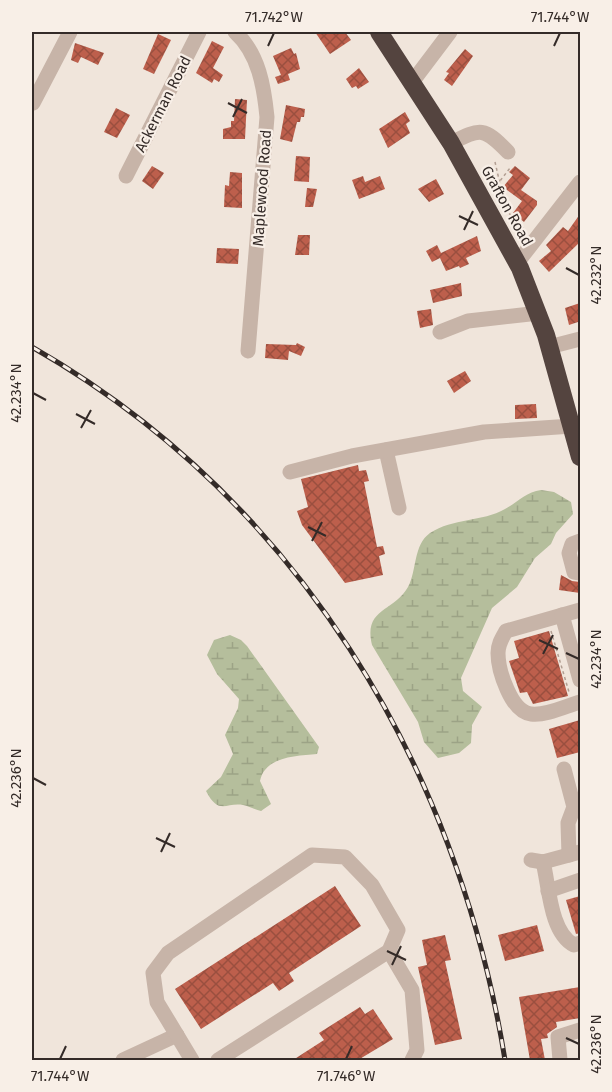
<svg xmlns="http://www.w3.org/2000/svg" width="612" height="1092" viewBox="0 0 612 1092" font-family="'Fira Sans',sans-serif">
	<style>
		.wetland { fill: url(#wetland-marsh) }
		.building { fill: url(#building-cross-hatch) }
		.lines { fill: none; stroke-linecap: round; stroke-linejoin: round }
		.path { stroke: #b29e92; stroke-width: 1.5; stroke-dasharray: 3 3; stroke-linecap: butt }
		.minor { stroke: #c7b4a8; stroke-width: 15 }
		.highway { stroke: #54443f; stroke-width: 18 }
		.rail-casing { stroke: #342b28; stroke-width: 5 }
		.rail { stroke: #f8efe7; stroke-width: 3; stroke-dasharray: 9; stroke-linecap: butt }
		.ticks { fill: none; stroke: #342b28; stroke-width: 2 }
		.labels { text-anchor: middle; stroke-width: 4.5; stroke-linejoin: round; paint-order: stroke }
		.street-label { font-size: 15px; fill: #342b28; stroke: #f8efe7 }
		.neatline { fill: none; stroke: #342b28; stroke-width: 2 }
		.ticks-label { font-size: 15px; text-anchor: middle; fill: #342b28 }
	</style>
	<defs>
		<pattern id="wetland-marsh" width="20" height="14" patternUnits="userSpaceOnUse" patternTransform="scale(1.5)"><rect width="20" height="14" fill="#b5be9c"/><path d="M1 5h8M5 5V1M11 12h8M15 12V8" fill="none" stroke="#9ca386"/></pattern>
		<pattern id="building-cross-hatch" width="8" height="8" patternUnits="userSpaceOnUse" patternTransform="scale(1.5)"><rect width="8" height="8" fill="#bd5f4c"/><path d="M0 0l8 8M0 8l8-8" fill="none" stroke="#9a4f3f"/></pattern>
	</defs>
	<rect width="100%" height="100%" fill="#f0e5db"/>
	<g class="wetland">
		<path d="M541,490L554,492L571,502L573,514L556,533L551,544L535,558L517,587L492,608L461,678L463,691L482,707L472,725L471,743L459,753L438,758L424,742L418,722L372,645C363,608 394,612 408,587C417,571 413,545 430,533C453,518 482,522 505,509C518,502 526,492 541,490Z"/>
		<path d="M230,635L241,640L247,646L319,747L317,754C297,756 265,756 260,781L271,804L261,811C255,810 249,806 243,805C226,802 219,816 206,791L221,777L233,754L225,735L238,708L239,699L217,674L207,655L214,640Z"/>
	</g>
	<g class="building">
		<polygon points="315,32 345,32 351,40 330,54"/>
		<polygon points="158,34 171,40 154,74 143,69"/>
		<polygon points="212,41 224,47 213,68 223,75 219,82 214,79 212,83 196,73"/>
		<polygon points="75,43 104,53 98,65 81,57 78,63 71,60"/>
		<polygon points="291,48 294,54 296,53 300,69 288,74 290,80 278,84 275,77 281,75 273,56"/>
		<polygon points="465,49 473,56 452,86 444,80 449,73 446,72"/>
		<polygon points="359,68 369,82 358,89 356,86 352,88 346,79"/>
		<polygon points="235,99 247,100 245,139 223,139 223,129 231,127 231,121 234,121"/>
		<polygon points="286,105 305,109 304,117 301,117 300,122 297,122 292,142 280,139"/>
		<polygon points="116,108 130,115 117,138 104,132"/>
		<polygon points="405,112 410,121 406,124 410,133 388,148 379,129"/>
		<polygon points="296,156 310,157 309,182 294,181"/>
		<polygon points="152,166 164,173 153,189 142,181"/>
		<polygon points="515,166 530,178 521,190 537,201 537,205 524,222 513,213 522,201 503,187 513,175 509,172"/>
		<polygon points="230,172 242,173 242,208 224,207 225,185 229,186"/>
		<polygon points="363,176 365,182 380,176 385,189 359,199 352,180"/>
		<polygon points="436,179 444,194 429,202 418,189"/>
		<polygon points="307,188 317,189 313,207 305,207"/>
		<polygon points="580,214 580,242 549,272 539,261 551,251 546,245 563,227 568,231"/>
		<polygon points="298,235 310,235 309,255 295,255"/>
		<polygon points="477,236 481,251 466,258 469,264 460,268 459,266 446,271 440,258 432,262 426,251 437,245 441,253"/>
		<polygon points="217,248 239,249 238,264 216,263"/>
		<polygon points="461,283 462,296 433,303 430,290"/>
		<polygon points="580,303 578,322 569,325 565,308"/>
		<polygon points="431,309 433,325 420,328 417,311"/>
		<polygon points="297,343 305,347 301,356 289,351 288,360 265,358 266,344 296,345"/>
		<polygon points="465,371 471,381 454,393 447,381"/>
		<polygon points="536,404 537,418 515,419 515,405"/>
		<polygon points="358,465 359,471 366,470 369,481 364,482 377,547 383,546 385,554 379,556 383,575 345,583 302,525 297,511 308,507 301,479"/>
		<polygon points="561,575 572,581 580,582 580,593 559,590"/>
		<polygon points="549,631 568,696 533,704 527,692 520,693 509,661 519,658 514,641"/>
		<polygon points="580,720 580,752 557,758 549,729"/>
		<polygon points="335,886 361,926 289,973 294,981 279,991 273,983 201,1029 175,989"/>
		<polygon points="580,896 580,933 576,934 566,900"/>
		<polygon points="537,925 544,951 505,961 498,935"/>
		<polygon points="445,935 451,960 445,961 462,1039 435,1045 418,967 427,965 422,940"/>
		<polygon points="580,987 580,1018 556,1022 557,1027 547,1034 548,1038 541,1039 545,1060 530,1060 519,997"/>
		<polygon points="360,1007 365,1014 373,1009 393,1039 358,1060 293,1060 324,1040 319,1033"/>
	</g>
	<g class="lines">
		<g class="path">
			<polyline points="495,162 506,210 525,230"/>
			<polyline points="493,190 510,168"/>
			<polyline points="551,631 569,692"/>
		</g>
		<g class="minor">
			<path d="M235,32C259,54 264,87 267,117L248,351"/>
			<polyline points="413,81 450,32"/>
			<polyline points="33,103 70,32"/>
			<path d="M451,143C481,128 484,127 508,152"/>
			<polyline points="126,176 199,32"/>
			<polyline points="517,263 580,182"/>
			<polyline points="440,332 468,321 539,313"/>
			<polyline points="549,347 580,339"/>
			<polyline points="386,450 399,508"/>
			<polyline points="290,472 352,456 484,432 572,426"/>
			<polyline points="580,541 572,544 569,553 574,572 580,573"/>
			<path d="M580,610L506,631C502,638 498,644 498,653C498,670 511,712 531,714C546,716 566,706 580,702"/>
			<polyline points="562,615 580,680"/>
			<polyline points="564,769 574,807 568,823 569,855"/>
			<polyline points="531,860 543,862 580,852"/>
			<path d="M543,862C549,885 550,933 574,945L580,943"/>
			<polyline points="548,891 580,880"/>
			<polyline points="389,951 412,990 417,1050 412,1060"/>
			<polyline points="123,1060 177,1035"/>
			<polyline points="192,1060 157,1002 153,973 168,953 312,855 345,857 372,885 398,930 389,951 218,1060"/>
			<polyline points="560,1060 558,1037 580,1030"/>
		</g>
		<polyline class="highway" points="379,32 451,143 520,268 546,335 580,457"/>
		<g class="rail-casing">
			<path id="rail" d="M32,347C296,498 457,763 505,1060"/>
		</g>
		<use href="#rail" class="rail"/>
	</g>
	<path class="ticks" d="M268,46L274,33M554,46L560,33M228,103L247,113M233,117L242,99M459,216L478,225M464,230L473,211M566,268L579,275M33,393L46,400M76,414L95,424M81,428L91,410M308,527L326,536M312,541L322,522M539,640L558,649M566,653L579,659M543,654L553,635M33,778L46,785M156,838L175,847M161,852L170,833M387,951L406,960M392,965L401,946M566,1038L579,1044M60,1059L66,1046M346,1059L352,1046"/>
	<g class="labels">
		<g class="street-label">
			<text transform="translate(163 104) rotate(-63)" y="5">Ackerman Road</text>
			<text transform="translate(262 188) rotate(-86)" y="5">Maplewood Road</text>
			<text transform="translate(507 206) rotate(61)" y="5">Grafton Road</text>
		</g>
	</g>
	<rect width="612" height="1092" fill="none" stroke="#f8efe7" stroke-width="66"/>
	<rect x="33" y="33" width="546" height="1026" class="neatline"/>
	<g class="ticks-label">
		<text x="274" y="22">71.742°W</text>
		<text x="560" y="22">71.744°W</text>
		<text transform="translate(596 275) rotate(-90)" y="5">42.232°N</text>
		<text transform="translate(16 393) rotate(-90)" y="5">42.234°N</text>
		<text transform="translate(596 659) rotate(-90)" y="5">42.234°N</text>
		<text transform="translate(16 778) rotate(-90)" y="5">42.236°N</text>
		<text transform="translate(596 1044) rotate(-90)" y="5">42.236°N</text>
		<text x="60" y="1081">71.744°W</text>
		<text x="346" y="1081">71.746°W</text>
	</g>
</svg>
